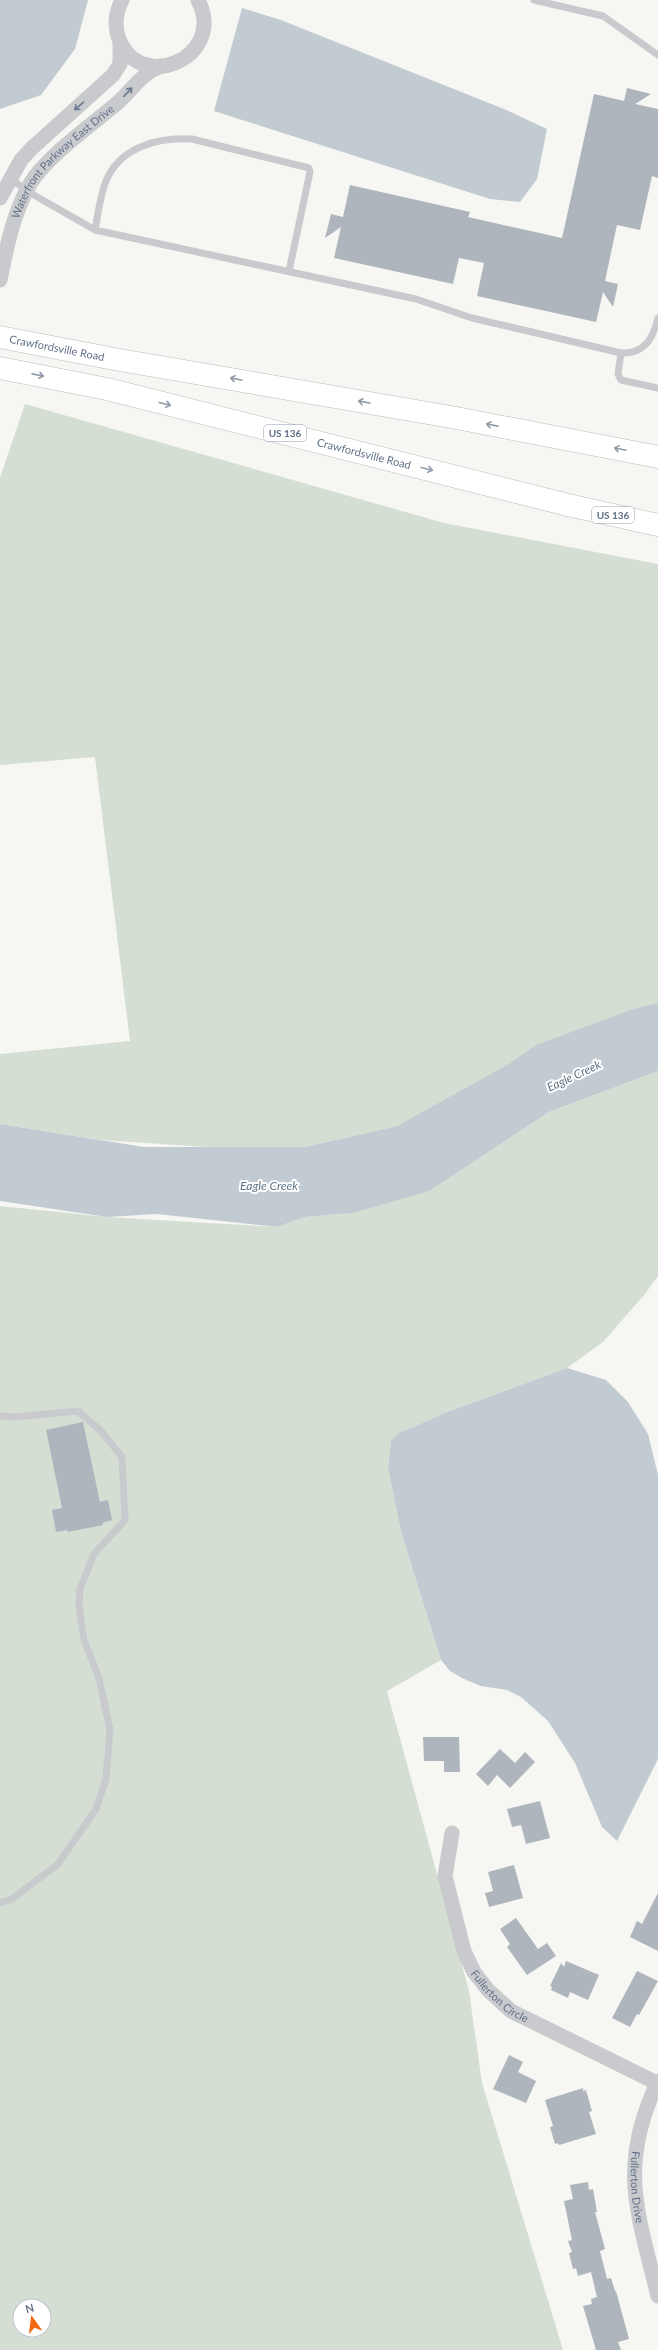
<svg xmlns="http://www.w3.org/2000/svg" width="658" height="2350" viewBox="0 0 658 2350" font-family="Lato,sans-serif">
	<style>
		.green { fill: #d5ded3; fill-rule: evenodd }
		.water { fill: #c3cbd2 }
		.building { fill: #afb5bd }
		.lines { fill: none; stroke-linecap: round; stroke-linejoin: round }
		.primary-casing { stroke: #b8bbc0; stroke-width: 23 }
		.service { stroke: #c8cace; stroke-width: 7 }
		.minor { stroke: #c8cace; stroke-width: 15 }
		.primary { stroke: #fff; stroke-width: 22 }
		.oneway { stroke: #6c7a8d }
		.oneway2 { stroke: #919caa }
		.labels { text-anchor: middle; stroke-width: 4; stroke-linejoin: round; paint-order: stroke }
		.shield { fill: #fff; stroke: #919caa; stroke-width: 1 }
		.shield-label { font-size: 10px; font-weight: bold; fill: #627186 }
		.street-label { font-size: 11px; fill: #627186; stroke: #fff }
		.water-label { font-size: 12px; font-style: italic; fill: #5e7383; stroke: #fff }
	</style>
	<rect width="100%" height="100%" fill="#f6f6f2"/>
	<g class="green">
		<polygon points="25,404 444,523 658,564 658,1003 397,1126 305,1147 206,1147 102,1140 0,1124 0,1054 130,1041 95,757 0,765 0,478"/>
		<path d="M658,1071V1276L645,1294L603,1342L567,1368L447,1412L397,1434L391,1441L388,1468L401,1532L441,1660L387,1691L469,1991L482,2083L563,2350H0V1206L107,1217L277,1227L305,1217L353,1213L489,1151L549,1112ZM20,2306H44V2330H20Z"/>
	</g>
	<g class="water">
		<polygon points="0,0 88,0 75,49 41,95 0,109"/>
		<polygon points="242,8 281,20 504,109 547,129 537,179 520,202 490,199 214,111"/>
		<polygon points="658,1003 658,1071 549,1112 429,1191 353,1213 305,1217 277,1227 157,1214 107,1217 0,1201 0,1124 144,1147 305,1147 397,1126 509,1064 536,1045 633,1009"/>
		<polygon points="567,1368 606,1380 628,1402 648,1434 658,1475 658,1759 617,1841 602,1827 575,1763 548,1721 521,1697 507,1690 481,1686 464,1679 450,1671 441,1660 401,1532 388,1468 391,1441 397,1434 447,1412"/>
	</g>
	<g class="building">
		<polygon points="627,88 651,94 635,104 658,109 658,178 652,176 640,230 617,225 605,281 618,284 613,307 603,292 596,322 477,296 484,263 459,258 453,284 334,258 341,227 325,238 331,214 343,217 350,185 470,212 468,217 562,238 594,94 624,101"/>
		<polygon points="83,1422 100,1502 108,1500 112,1520 102,1523 103,1525 68,1532 67,1530 56,1532 52,1510 62,1508 46,1430"/>
		<polygon points="423,1737 459,1737 460,1772 444,1772 444,1761 424,1761"/>
		<polygon points="500,1749 515,1763 525,1752 535,1762 510,1788 497,1775 488,1786 476,1774"/>
		<polygon points="540,1801 550,1838 526,1844 521,1825 512,1827 507,1809"/>
		<polygon points="514,1865 523,1898 489,1907 485,1893 493,1891 488,1872"/>
		<polygon points="658,1893 658,1951 630,1937 637,1921 642,1924"/>
		<polygon points="516,1918 538,1949 547,1943 556,1956 527,1975 507,1947 510,1944 500,1929"/>
		<polygon points="566,1961 599,1975 588,2000 570,1992 568,1998 551,1990 552,1987 550,1986 561,1963 564,1967"/>
		<polygon points="637,1971 658,1981 639,2015 637,2014 630,2027 612,2018"/>
		<polygon points="509,2055 523,2062 518,2072 536,2081 526,2103 493,2089"/>
		<polygon points="583,2088 583,2091 586,2090 592,2111 589,2112 596,2134 559,2145 558,2143 555,2144 550,2127 553,2126 545,2100"/>
		<polygon points="588,2182 589,2190 593,2189 597,2212 595,2212 605,2249 600,2251 607,2279 611,2278 615,2291 616,2291 629,2339 618,2342 621,2350 596,2350 583,2306 592,2304 591,2299 597,2297 591,2272 578,2276 576,2268 573,2269 569,2253 572,2252 568,2241 572,2240 564,2201 573,2199 570,2185"/>
	</g>
	<g class="lines">
		<g class="primary-casing">
			<g id="primary">
				<path id="s4" d="M0,337L114,359L451,417L658,457"/>
				<path id="s5" d="M0,368L107,389L568,505L658,525"/>
			</g>
		</g>
		<g class="service">
			<polyline points="534,0 603,16 658,55"/>
			<path d="M10,178L27,191L95,230L416,299L472,318L621,353C645,354 653,338 658,318"/>
			<path d="M95,230C98,214 100,196 106,181C120,147 158,137 192,139L309,168L310,172L289,271"/>
			<polyline points="621,353 618,374 621,380 658,388"/>
			<polyline points="0,1416 15,1417 78,1411 101,1431 122,1457 125,1520 94,1554 80,1589 79,1606 84,1640 99,1678 110,1730 106,1779 96,1809 58,1864 12,1899 0,1903"/>
		</g>
		<g class="minor">
			<path d="M122,0C116,12 114,23 118,36C137,96 228,58 198,0"/>
			<polyline points="0,198 21,160 32,148 113,75 120,64 120,42"/>
			<path id="s1" d="M0,280C7,246 13,214 30,184C46,157 90,126 115,105C131,92 140,74 161,66"/>
			<path id="s2" d="M452,1833L445,1876L464,1951L474,1972L488,1990L511,2011L657,2083"/>
			<path id="s3" d="M658,2081C618,2166 637,2210 658,2296"/>
		</g>
		<use href="#primary" class="primary"/>
	</g>
	<defs><path id="oneway-shaft" d="M-6 0H5M1.5-3L5.5 0L1.5 3" fill="none" stroke-width="1.6" stroke-linecap="round" stroke-linejoin="round"/></defs>
	<g class="oneway">
		<use href="#oneway-shaft" transform="translate(128 92) rotate(-47)"/>
		<use href="#oneway-shaft" transform="translate(79 106) rotate(139)"/>
	</g>
	<g class="oneway2">
		<use href="#oneway-shaft" transform="translate(38 375) rotate(11)"/>
		<use href="#oneway-shaft" transform="translate(236 379) rotate(-170)"/>
		<use href="#oneway-shaft" transform="translate(364 402) rotate(-170)"/>
		<use href="#oneway-shaft" transform="translate(165 404) rotate(14)"/>
		<use href="#oneway-shaft" transform="translate(492 425) rotate(-169)"/>
		<use href="#oneway-shaft" transform="translate(620 449) rotate(-168)"/>
		<use href="#oneway-shaft" transform="translate(427 469) rotate(14)"/>
	</g>
	<g class="labels">
		<g class="shield">
			<rect x="264" y="425" width="42" height="16" rx="3"/>
			<rect x="592" y="507" width="42" height="16" rx="3"/>
		</g>
		<g class="shield-label">
			<text x="285" y="437">US 136</text>
			<text x="613" y="519">US 136</text>
		</g>
		<g class="street-label">
			<text dy="4" stroke="none"><textPath href="#s1" startOffset="139">Waterfront Parkway East Drive</textPath></text>
			<text dy="4" stroke="none"><textPath href="#s4" startOffset="58">Crawfordsville Road</textPath></text>
			<text dy="4" stroke="none"><textPath href="#s5" startOffset="374">Crawfordsville Road</textPath></text>
			<text dy="4" stroke="none"><textPath href="#s2" startOffset="180">Fullerton Circle</textPath></text>
			<text dy="4" stroke="none"><textPath href="#s3" startOffset="110">Fullerton Drive</textPath></text>
		</g>
		<g class="water-label">
			<text transform="translate(574 1076) rotate(-25)" y="4">Eagle Creek</text>
			<text x="269" y="1190">Eagle Creek</text>
		</g>
	</g>
	<g transform="translate(32 2318) rotate(346)"><circle r="19" fill="#ffffff" stroke="#c0c6cf"/>
	<path d="M0-3L7 15L0 10L-7 15Z" fill="#f46814"/>
	<text y="-6" font-size="11" font-weight="bold" text-anchor="middle" fill="#627186">N</text>
	</g>
</svg>
